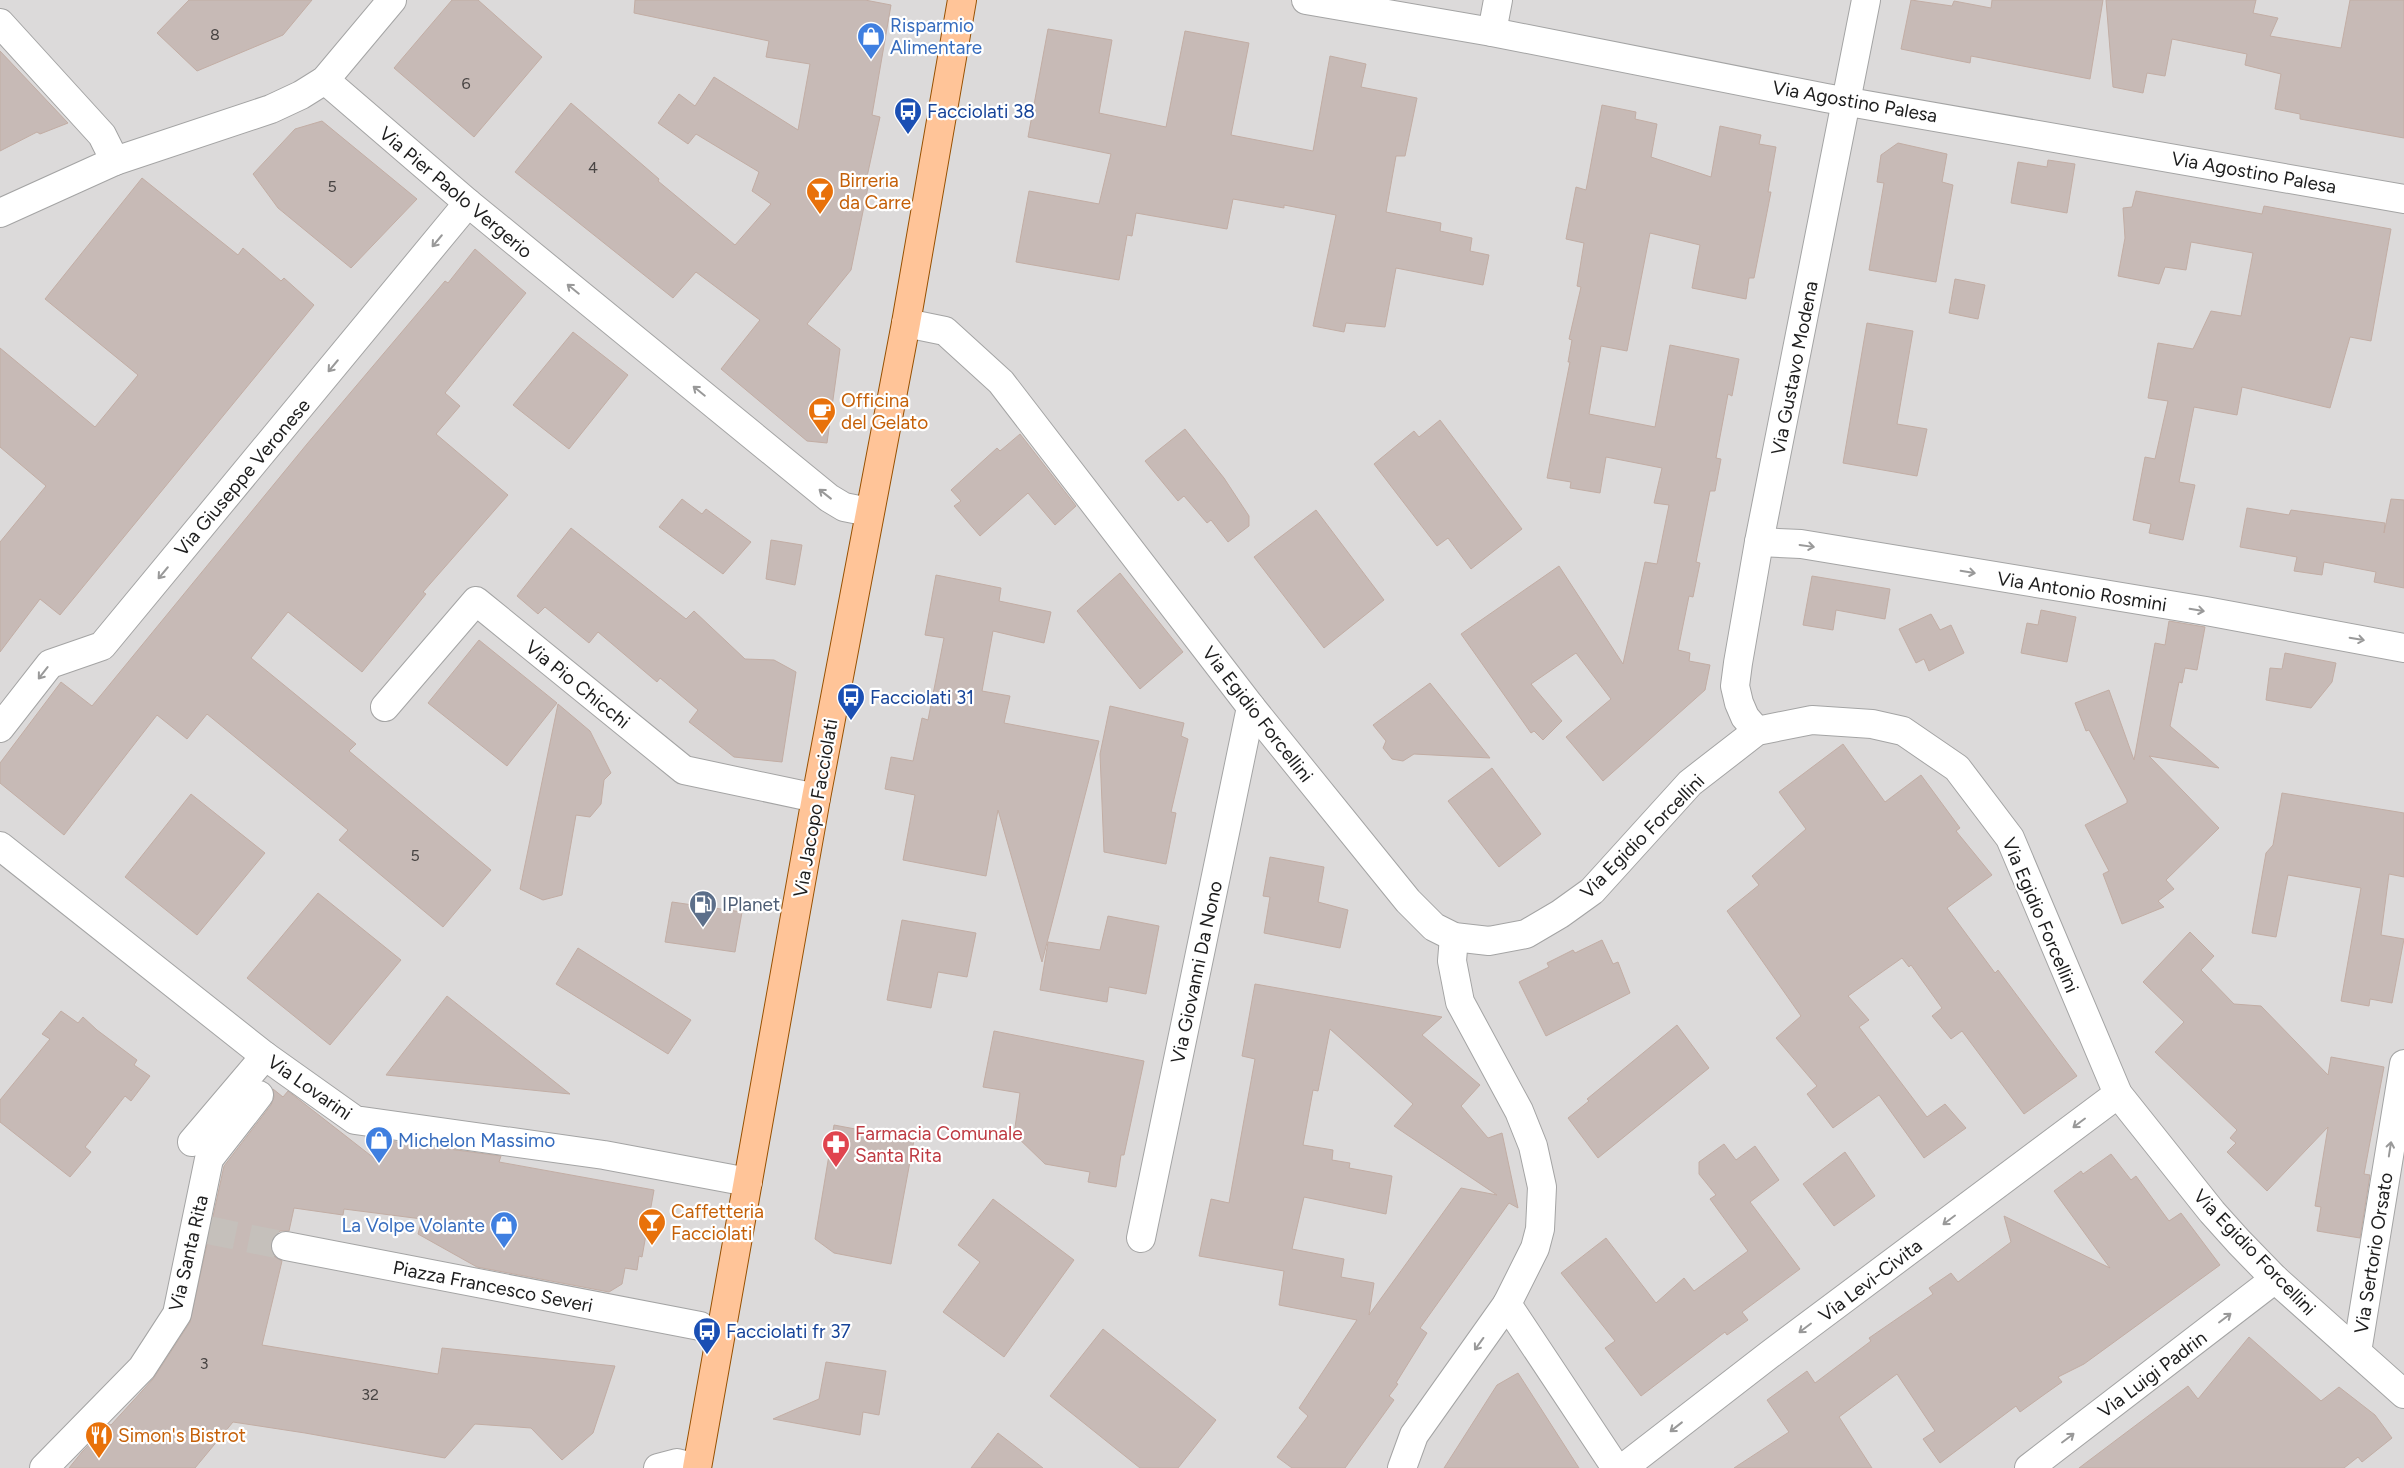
<svg xmlns="http://www.w3.org/2000/svg" width="2404" height="1468" viewBox="0 0 2404 1468" font-family="Figtree,sans-serif">
	<style>
		.residential { fill: #dcdada }
		.building { fill: #c7bab6; stroke: #c2ada4; fill-rule: evenodd }
		.lines { fill: none; stroke-linecap: round; stroke-linejoin: round }
		.minor-tunnel { stroke: #c5c0bb; stroke-width: 28; stroke-dasharray: 28 14; stroke-linecap: butt }
		.minor-casing { stroke: #a4a4a4; stroke-width: 30 }
		.major-casing { stroke: #975000; stroke-width: 30 }
		.minor { stroke: #fff; stroke-width: 28 }
		.major { stroke: #ffc498; stroke-width: 28 }
		.oneway { stroke: #999 }
		.labels { text-anchor: middle; stroke-width: 4.5; stroke-linejoin: round; paint-order: stroke }
		.number-label { font-size: 16px; fill: #484443 }
		.shop-label { font-size: 19px; fill: #366cbe; stroke: #fff; text-anchor: start }
		.street-label { font-size: 19px; fill: #1d1d1d; stroke: #fff }
		.transit-label { font-size: 19px; fill: #164399; stroke: #fff; text-anchor: start }
		.food-label { font-size: 19px; fill: #c56008; stroke: #fff; text-anchor: start }
		.service-label { font-size: 19px; fill: #4e5e75; stroke: #fff; text-anchor: start }
		.health-label { font-size: 19px; fill: #be3a42; stroke: #fff; text-anchor: start }
	</style>
	<rect width="100%" height="100%" fill="#efe9e3"/>
	<rect class="residential" x="0" y="0" width="2404" height="1468"/>
	<g class="building">
		<polygon points="189,0 312,0 283,35 197,71 157,33"/>
		<polygon points="452,0 478,0 542,57 474,137 394,68"/>
		<polygon points="635,0 865,0 891,5 872,115 880,117 865,186 868,187 851,270 807,324 840,349 827,443 807,441 721,369 760,320 696,272 673,298 515,172 571,103 659,179 658,181 735,245 771,204 752,191 759,172 696,134 688,144 658,123 679,94 695,106 714,77 798,130 810,64 766,57 769,41 634,13"/>
		<polygon points="1911,0 1952,6 1954,1 1991,8 1992,0 2103,0 2090,79 1971,56 1970,63 1901,49"/>
		<polygon points="2106,0 2256,0 2253,13 2278,18 2270,36 2341,48 2350,0 2404,0 2404,138 2300,119 2300,114 2275,109 2281,74 2245,65 2247,54 2172,39 2165,76 2147,73 2143,93 2113,87"/>
		<polygon points="1048,29 1112,40 1099,113 1166,127 1185,31 1249,43 1231,135 1313,151 1330,56 1366,64 1361,87 1417,98 1405,156 1396,156 1386,212 1441,223 1440,231 1472,238 1470,251 1489,255 1483,285 1396,268 1385,327 1346,323 1344,332 1313,326 1336,215 1284,205 1284,208 1233,199 1227,229 1136,213 1132,236 1127,235 1119,280 1016,262 1029,191 1099,204 1111,154 1028,137"/>
		<polygon points="0,51 68,123 40,134 37,132 0,151"/>
		<polygon points="1602,105 1636,112 1635,119 1657,124 1651,157 1711,177 1720,126 1761,135 1759,144 1776,147 1768,192 1771,192 1754,278 1749,278 1746,299 1692,288 1700,245 1650,233 1627,351 1601,346 1589,414 1655,427 1670,345 1739,359 1732,396 1728,394 1716,458 1721,459 1715,491 1710,491 1696,562 1700,563 1693,597 1689,596 1678,650 1690,653 1689,661 1710,665 1705,690 1603,781 1566,737 1611,699 1576,653 1531,684 1562,721 1543,740 1534,731 1531,733 1461,634 1559,566 1623,664 1645,562 1657,564 1669,505 1654,503 1662,468 1606,457 1600,493 1570,488 1571,482 1547,478 1570,362 1568,362 1572,340 1569,339 1581,287 1577,286 1584,243 1566,239 1576,187 1586,190"/>
		<polygon points="322,121 417,199 351,268 278,208 253,174 295,129"/>
		<polygon points="1898,143 1947,154 1942,182 1953,185 1936,282 1869,270 1884,183 1877,182 1881,155"/>
		<polygon points="2048,160 2075,164 2067,213 2011,203 2018,162 2047,167"/>
		<polygon points="142,178 238,255 243,248 281,281 284,278 314,305 60,615 40,599 0,652 0,542 46,486 0,447 0,348 95,427 138,375 45,299"/>
		<polygon points="2136,191 2262,214 2264,206 2391,229 2371,341 2350,337 2330,408 2242,387 2237,415 2194,407 2179,482 2195,485 2183,540 2149,533 2151,524 2133,520 2145,457 2155,459 2168,401 2148,398 2158,343 2193,349 2211,311 2241,316 2253,253 2191,242 2186,270 2165,267 2159,284 2118,276 2125,238 2123,208 2132,207"/>
		<polygon points="475,249 526,293 445,393 460,406 436,434 508,495 423,592 426,594 362,672 288,612 251,658 356,744 349,751 491,870 443,927 339,840 348,830 207,714 187,739 157,715 64,835 0,783 0,763 61,682 92,706 307,444 445,281 448,283"/>
		<polygon points="1955,279 1985,285 1978,319 1949,313"/>
		<polygon points="1867,323 1913,331 1897,424 1927,429 1917,476 1843,463"/>
		<polygon points="573,332 628,375 569,449 513,405"/>
		<polygon points="1440,420 1522,529 1471,569 1448,538 1437,546 1374,464 1414,431 1419,437"/>
		<polygon points="1185,429 1224,478 1249,516 1249,526 1228,542 1211,520 1207,523 1184,496 1178,501 1145,461"/>
		<polygon points="1020,434 1076,506 1055,525 1028,493 980,536 954,506 961,501 951,490 997,448 1000,451"/>
		<polygon points="682,499 702,514 706,509 751,542 723,574 659,527"/>
		<polygon points="2391,499 2404,500 2404,588 2374,582 2376,572 2324,562 2322,575 2294,571 2297,557 2240,547 2247,508 2289,515 2291,510 2385,523 2384,533"/>
		<polygon points="1316,510 1384,600 1324,648 1254,557"/>
		<polygon points="571,528 686,619 694,611 745,659 774,660 796,672 782,762 734,757 689,722 698,710 660,678 657,682 598,632 589,643 545,607 538,614 517,596"/>
		<polygon points="771,540 802,545 795,585 766,579"/>
		<polygon points="1120,573 1183,652 1140,689 1077,611"/>
		<polygon points="936,575 1001,588 999,601 1051,612 1044,643 993,631 982,691 1010,696 1004,723 1099,741 1042,962 998,810 986,876 903,860 915,795 885,789 891,757 913,761 922,718 928,720 944,638 925,635"/>
		<polygon points="1812,576 1890,589 1885,619 1836,610 1833,630 1803,625"/>
		<polygon points="2041,610 2076,617 2067,662 2021,653 2027,623 2038,625"/>
		<polygon points="1931,614 1940,630 1951,625 1964,653 1929,671 1924,659 1916,663 1899,629"/>
		<polygon points="2169,621 2205,627 2197,670 2185,668 2182,683 2179,682 2170,726 2219,768 2149,756 2219,828 2166,880 2174,889 2158,901 2164,907 2122,924 2103,874 2109,871 2085,825 2127,803 2127,800 2089,730 2086,731 2075,703 2109,690 2134,760 2155,643 2165,645"/>
		<polygon points="479,640 557,703 507,766 428,703"/>
		<polygon points="2285,653 2336,663 2332,682 2311,708 2266,700 2270,668 2282,669"/>
		<polygon points="1430,683 1463,724 1490,758 1414,754 1403,761 1392,759 1383,748 1386,741 1373,725"/>
		<polygon points="558,704 590,731 611,773 604,780 601,804 590,817 576,815 562,895 543,900 520,889"/>
		<polygon points="1110,706 1184,723 1181,736 1188,739 1171,812 1176,813 1166,864 1104,852 1100,754"/>
		<polygon points="1843,744 1885,802 1921,775 1960,828 1956,831 1992,875 1947,908 1995,973 1998,970 2077,1076 2024,1114 1962,1031 1951,1039 1932,1016 1942,1008 1911,965 1909,967 1902,958 1848,996 1869,1020 1859,1027 1927,1117 1945,1104 1966,1128 1924,1158 1879,1095 1833,1128 1807,1094 1817,1086 1776,1038 1801,1016 1727,911 1759,885 1752,876 1806,829 1779,792"/>
		<polygon points="1492,768 1541,834 1499,867 1448,801"/>
		<polygon points="2282,793 2404,813 2404,877 2389,874 2381,935 2404,939 2392,1003 2370,999 2369,1006 2341,1001 2361,888 2288,875 2276,937 2252,933 2266,853 2273,845"/>
		<polygon points="191,794 265,853 197,935 125,877"/>
		<polygon points="1270,857 1324,867 1318,902 1348,910 1340,948 1264,933 1270,897 1263,896"/>
		<polygon points="318,893 401,960 330,1045 247,978"/>
		<polygon points="672,902 742,912 735,952 665,942"/>
		<polygon points="1108,916 1159,926 1146,994 1109,987 1107,1002 1040,990 1048,942 1100,950"/>
		<polygon points="902,920 976,933 967,977 938,972 931,1008 887,1000"/>
		<polygon points="2190,932 2214,956 2201,970 2234,1004 2261,1006 2328,1075 2331,1057 2384,1067 2364,1174 2370,1175 2360,1238 2317,1231 2321,1207 2315,1206 2328,1127 2267,1191 2227,1152 2236,1143 2230,1138 2237,1130 2155,1052 2184,1022 2143,982"/>
		<polygon points="1602,940 1613,964 1618,962 1630,993 1546,1036 1519,982 1549,967 1547,963 1573,950 1575,953"/>
		<polygon points="578,948 691,1020 668,1054 556,984"/>
		<path d="M1255,984L1442,1017L1422,1035L1480,1085L1461,1106L1488,1138L1502,1133L1518,1208L1509,1203L1420,1328L1427,1333L1396,1383L1398,1384L1389,1396L1394,1400L1345,1468H1292L1277,1457L1308,1416L1299,1408L1357,1320L1279,1305L1284,1271L1199,1256L1211,1199L1229,1203L1255,1059L1242,1056ZM1330,1029L1413,1104L1394,1126L1497,1195L1461,1188L1369,1315L1374,1283L1341,1277L1344,1259L1292,1249L1304,1197L1386,1214L1392,1176L1349,1168L1350,1163L1332,1160L1333,1150L1303,1145L1313,1090L1318,1091Z"/>
		<polygon points="447,996 570,1094 386,1075"/>
		<polygon points="61,1011 78,1023 83,1017 97,1030 137,1060 134,1065 150,1076 131,1101 125,1096 85,1147 91,1152 70,1177 0,1122 0,1100 50,1039 42,1034"/>
		<polygon points="1677,1025 1709,1068 1598,1158 1568,1118 1589,1101 1587,1099"/>
		<polygon points="994,1031 1144,1061 1124,1155 1121,1155 1116,1187 1088,1182 1090,1172 1045,1164 1014,1134 1020,1093 983,1087"/>
		<polygon points="273,1089 283,1097 288,1091 379,1162 382,1140 501,1156 499,1162 654,1190 642,1257 639,1256 637,1270 625,1268 622,1284 609,1292 477,1267 418,1234 422,1219 344,1209 343,1215 294,1208 289,1231 280,1231 275,1235 271,1243 271,1252 275,1257 282,1261 262,1345 438,1374 442,1348 615,1366 593,1433 562,1460 531,1428 475,1424 445,1458 305,1433 233,1422 195,1468 69,1468 82,1452 109,1424 111,1425 153,1379 190,1322 224,1166 271,1105 274,1097"/>
		<polygon points="834,1125 914,1140 891,1264 834,1253 815,1239"/>
		<polygon points="1724,1144 1736,1160 1755,1146 1779,1180 1750,1202 1800,1269 1742,1312 1748,1320 1727,1335 1725,1332 1641,1396 1605,1348 1615,1341 1561,1273 1606,1238 1656,1303 1684,1278 1694,1291 1748,1251 1710,1199 1716,1195 1699,1174 1699,1162"/>
		<polygon points="1845,1152 1875,1196 1834,1226 1803,1184"/>
		<polygon points="2111,1154 2131,1180 2136,1176 2169,1221 2181,1213 2220,1265 2084,1364 2058,1377 2062,1382 2045,1394 2020,1412 2016,1406 1940,1463 1923,1439 1935,1431 1897,1374 1839,1417 1872,1468 1734,1468 1789,1432 1767,1400 1807,1371 1815,1383 1871,1341 1869,1338 1933,1294 1929,1288 1951,1273 1958,1282 2011,1242 2004,1216 2110,1268 2054,1191 2081,1171 2083,1174"/>
		<polygon points="993,1199 1074,1260 1004,1357 943,1312 980,1262 958,1245"/>
		<polygon points="1103,1329 1216,1420 1178,1468 1140,1468 1050,1396"/>
		<polygon points="2249,1337 2321,1401 2339,1387 2375,1415 2392,1438 2362,1462 2358,1457 2344,1468 2079,1468 2188,1386 2198,1399"/>
		<polygon points="826,1362 886,1371 879,1415 863,1412 860,1435 773,1419 819,1399"/>
		<polygon points="1518,1373 1579,1468 1444,1468 1497,1385"/>
		<polygon points="998,1433 1043,1468 971,1468"/>
	</g>
	<g class="lines">
		<polyline class="minor-tunnel" points="208,1230 286,1246"/>
		<g class="minor-casing">
			<g id="minor">
				<polyline points="1306,0 1492,32 1826,98 2404,199"/>
				<polyline points="0,23 102,135 115,161"/>
				<polyline points="1492,32 1498,0"/>
				<polyline points="325,80 468,203 829,498 844,507 869,512"/>
				<polyline points="0,213 115,161 271,109 301,95 325,80 392,0"/>
				<polyline points="906,323 945,331 1001,382 1251,707 1408,901 1434,927 1454,937 1489,941 1526,934 1560,914 1592,891 1690,783 1757,731 1812,720 1872,724 1903,731 1957,768 2010,838 2118,1094 2212,1212 2239,1242 2275,1279 2404,1394"/>
				<polyline points="1759,542 1801,544 2206,611 2404,648"/>
				<polyline points="385,707 476,601 684,770 816,798"/>
				<polyline points="0,728 50,664 102,646 468,203"/>
				<polyline points="1757,731 1745,717 1739,703 1735,686 1738,663 1759,542 1866,0"/>
				<polyline points="0,846 265,1056 355,1120 604,1155 748,1182"/>
				<polyline points="192,1142 265,1056"/>
				<polyline points="1141,1238 1251,707"/>
				<polyline points="286,1246 700,1326"/>
				<polyline points="1507,1304 1616,1468"/>
				<polyline points="2357,1352 2404,1064"/>
				<polyline points="44,1468 142,1368 177,1314 209,1159 259,1095"/>
				<polyline points="658,1468 677,1463 697,1468"/>
				<polyline points="1402,1468 1414,1435 1507,1304 1535,1248 1540,1229 1542,1187 1533,1146 1519,1111 1460,1002 1452,961 1454,937"/>
				<polyline points="1623,1468 1769,1355 2118,1094"/>
				<polyline points="2029,1468 2275,1279"/>
			</g>
		</g>
		<g class="major-casing">
			<polyline id="major" points="697,1468 816,798 906,323 962,0"/>
		</g>
		<use href="#minor" class="minor"/>
		<use href="#major" class="major"/>
	</g>
	<defs><path id="oneway-shaft" d="M-6 0H5M1.5-3L5.5 0L1.5 3" fill="none" stroke-width="1.6" stroke-linecap="round" stroke-linejoin="round" transform="scale(1.25)"/></defs>
	<g class="oneway">
		<use href="#oneway-shaft" transform="translate(437 241) rotate(130)"/>
		<use href="#oneway-shaft" transform="translate(573 289) rotate(-141)"/>
		<use href="#oneway-shaft" transform="translate(333 366) rotate(130)"/>
		<use href="#oneway-shaft" transform="translate(699 391) rotate(-141)"/>
		<use href="#oneway-shaft" transform="translate(825 494) rotate(-142)"/>
		<use href="#oneway-shaft" transform="translate(1807 546) rotate(8)"/>
		<use href="#oneway-shaft" transform="translate(1968 572) rotate(9)"/>
		<use href="#oneway-shaft" transform="translate(163 573) rotate(130)"/>
		<use href="#oneway-shaft" transform="translate(2197 610) rotate(9)"/>
		<use href="#oneway-shaft" transform="translate(2357 639) rotate(10)"/>
		<use href="#oneway-shaft" transform="translate(43 673) rotate(128)"/>
		<use href="#oneway-shaft" transform="translate(2079 1123) rotate(143)"/>
		<use href="#oneway-shaft" transform="translate(2390 1149) rotate(-81)"/>
		<use href="#oneway-shaft" transform="translate(1949 1220) rotate(143)"/>
		<use href="#oneway-shaft" transform="translate(2225 1318) rotate(-37)"/>
		<use href="#oneway-shaft" transform="translate(1805 1328) rotate(143)"/>
		<use href="#oneway-shaft" transform="translate(1479 1344) rotate(126)"/>
		<use href="#oneway-shaft" transform="translate(1676 1427) rotate(142)"/>
		<use href="#oneway-shaft" transform="translate(2068 1438) rotate(-37)"/>
	</g>
	<defs>
		<g id="shop-pin" transform="scale(1.4375)"><path d="M0 17L-7.5 6A9.5 9.5 0 1 1 7.5 6Z" fill="#3f7fe0" stroke="#fff"/><path d="M-5-2.5h2.3a2.7 3.5 0 0 1 5.4 0H5L5.5 6h-11ZM-1.5-2.5h3a1.5 2.3 0 0 0-3 0Z" fill="#fff"/></g>
		<g id="bus-pin" transform="scale(1.4375)"><path d="M0 17L-7.5 6A9.5 9.5 0 1 1 7.5 6Z" fill="#1a4fb4" stroke="#fff"/><path d="M-5-6H5V4H4V6H2V4H-2V6H-4V4H-5ZM-3.5-4V0h7V-4ZM-3.5 1.2v1.5H-2V1.2ZM2 1.2v1.5H3.5V1.2Z" fill="#fff"/></g>
		<g id="bar-pin" transform="scale(1.4375)"><path d="M0 17L-7.5 6A9.5 9.5 0 1 1 7.5 6Z" fill="#e8710a" stroke="#fff"/><path d="M-6-5H6L.8 .8V4.5H3.5V6h-7V4.5H-.8V.8Z" fill="#fff"/></g>
		<g id="cafe-pin" transform="scale(1.4375)"><path d="M0 17L-7.5 6A9.5 9.5 0 1 1 7.5 6Z" fill="#e8710a" stroke="#fff"/><path d="M-5.5-4.5H6V0H3Q3 3.5 0 3.5H-2.5Q-5.5 3.5-5.5 0ZM3-3.2v2h1.7v-2ZM-6 4.5H4V6H-6Z" fill="#fff"/></g>
		<g id="fuel-pin" transform="scale(1.4375)"><path d="M0 17L-7.5 6A9.5 9.5 0 1 1 7.5 6Z" fill="#5c6f8a" stroke="#fff"/><path d="M-5.5-6h7V0h2V4h1.3V-2.5L3-4.5l.8-.8L6-3V5H2.5V1h-1V6h-7ZM-4.2-4.7v3.2H.2V-4.7Z" fill="#fff"/></g>
		<g id="pharmacy-pin" transform="scale(1.4375)"><path d="M0 17L-7.5 6A9.5 9.5 0 1 1 7.5 6Z" fill="#e0444e" stroke="#fff"/><path d="M-2-6h4v4h4v4h-4v4h-4v-4h-4v-4h4Z" fill="#fff"/></g>
		<g id="restaurant-pin" transform="scale(1.4375)"><path d="M0 17L-7.5 6A9.5 9.5 0 1 1 7.5 6Z" fill="#e8710a" stroke="#fff"/><path d="M-5-6h1v4h1v-4h1v4h1v-4h1v5L-1.5 .5V6h-2V.5L-5-1ZM5-6V6H3V1.5H1.5Q1.5-4 5-6Z" fill="#fff"/></g>
	</defs>
	<g fill-rule="evenodd">
		<use href="#shop-pin" x="871" y="36"/>
		<use href="#bus-pin" x="908" y="111"/>
		<use href="#bar-pin" x="820" y="191"/>
		<use href="#cafe-pin" x="822" y="411"/>
		<use href="#bus-pin" x="851" y="697"/>
		<use href="#fuel-pin" x="703" y="904"/>
		<use href="#shop-pin" x="379" y="1140"/>
		<use href="#pharmacy-pin" x="836" y="1144"/>
		<use href="#bar-pin" x="652" y="1222"/>
		<use href="#shop-pin" x="504" y="1225"/>
		<use href="#bus-pin" x="707" y="1331"/>
		<use href="#restaurant-pin" x="99" y="1435"/>
	</g>
	<g class="labels">
		<g class="number-label">
			<text x="215" y="40">8</text>
			<text x="466" y="89">6</text>
			<text x="593" y="173">4</text>
			<text x="332" y="192">5</text>
			<text x="415" y="861">5</text>
			<text x="204" y="1369">3</text>
			<text x="370" y="1400">32</text>
		</g>
		<g class="shop-label">
			<text x="890" y="32">Risparmio<tspan x="890" dy="22">Alimentare</tspan></text>
			<text x="398" y="1147">Michelon Massimo</text>
			<text x="485" y="1232" text-anchor="end">La Volpe Volante</text>
		</g>
		<g class="street-label">
			<text transform="translate(1855 101) rotate(10)" y="7">Via Agostino Palesa</text>
			<text transform="translate(2254 172) rotate(10)" y="7">Via Agostino Palesa</text>
			<text transform="translate(456 192) rotate(40)" y="7">Via Pier Paolo Vergerio</text>
			<text transform="translate(1794 368) rotate(-79)" y="7">Via Gustavo Modena</text>
			<text transform="translate(242 477) rotate(-50)" y="7">Via Giuseppe Veronese</text>
			<text transform="translate(2082 591) rotate(9)" y="7">Via Antonio Rosmini</text>
			<text transform="translate(578 684) rotate(39)" y="7">Via Pio Chicchi</text>
			<text transform="translate(1258 714) rotate(52)" y="7">Via Egidio Forcellini</text>
			<text transform="translate(815 808) rotate(-80)" y="7">Via Jacopo Facciolati</text>
			<text transform="translate(1642 836) rotate(-45)" y="7">Via Egidio Forcellini</text>
			<text transform="translate(2041 915) rotate(67)" y="7">Via Egidio Forcellini</text>
			<text transform="translate(1196 972) rotate(-78)" y="7">Via Giovanni Da Nono</text>
			<text transform="translate(310 1087) rotate(35)" y="7">Via Lovarini</text>
			<text transform="translate(2255 1252) rotate(46)" y="7">Via Egidio Forcellini</text>
			<text transform="translate(188 1253) rotate(-77)" y="7">Via Santa Rita</text>
			<text transform="translate(2373 1253) rotate(-81)" y="7">Via Sertorio Orsato</text>
			<text transform="translate(1870 1280) rotate(-37)" y="7">Via Levi-Civita</text>
			<text transform="translate(493 1286) rotate(11)" y="7">Piazza Francesco Severi</text>
			<text transform="translate(2152 1374) rotate(-37)" y="7">Via Luigi Padrin</text>
		</g>
		<g class="transit-label">
			<text x="927" y="118">Facciolati 38</text>
			<text x="870" y="704">Facciolati 31</text>
			<text x="726" y="1338">Facciolati fr 37</text>
		</g>
		<g class="food-label">
			<text x="839" y="187">Birreria<tspan x="839" dy="22">da Carre</tspan></text>
			<text x="841" y="407">Officina<tspan x="841" dy="22">del Gelato</tspan></text>
			<text x="671" y="1218">Caffetteria<tspan x="671" dy="22">Facciolati</tspan></text>
			<text x="118" y="1442">Simon's Bistrot</text>
		</g>
		<g class="service-label">
			<text x="722" y="911">IPlanet</text>
		</g>
		<g class="health-label">
			<text x="855" y="1140">Farmacia Comunale<tspan x="855" dy="22">Santa Rita</tspan></text>
		</g>
	</g>
</svg>
